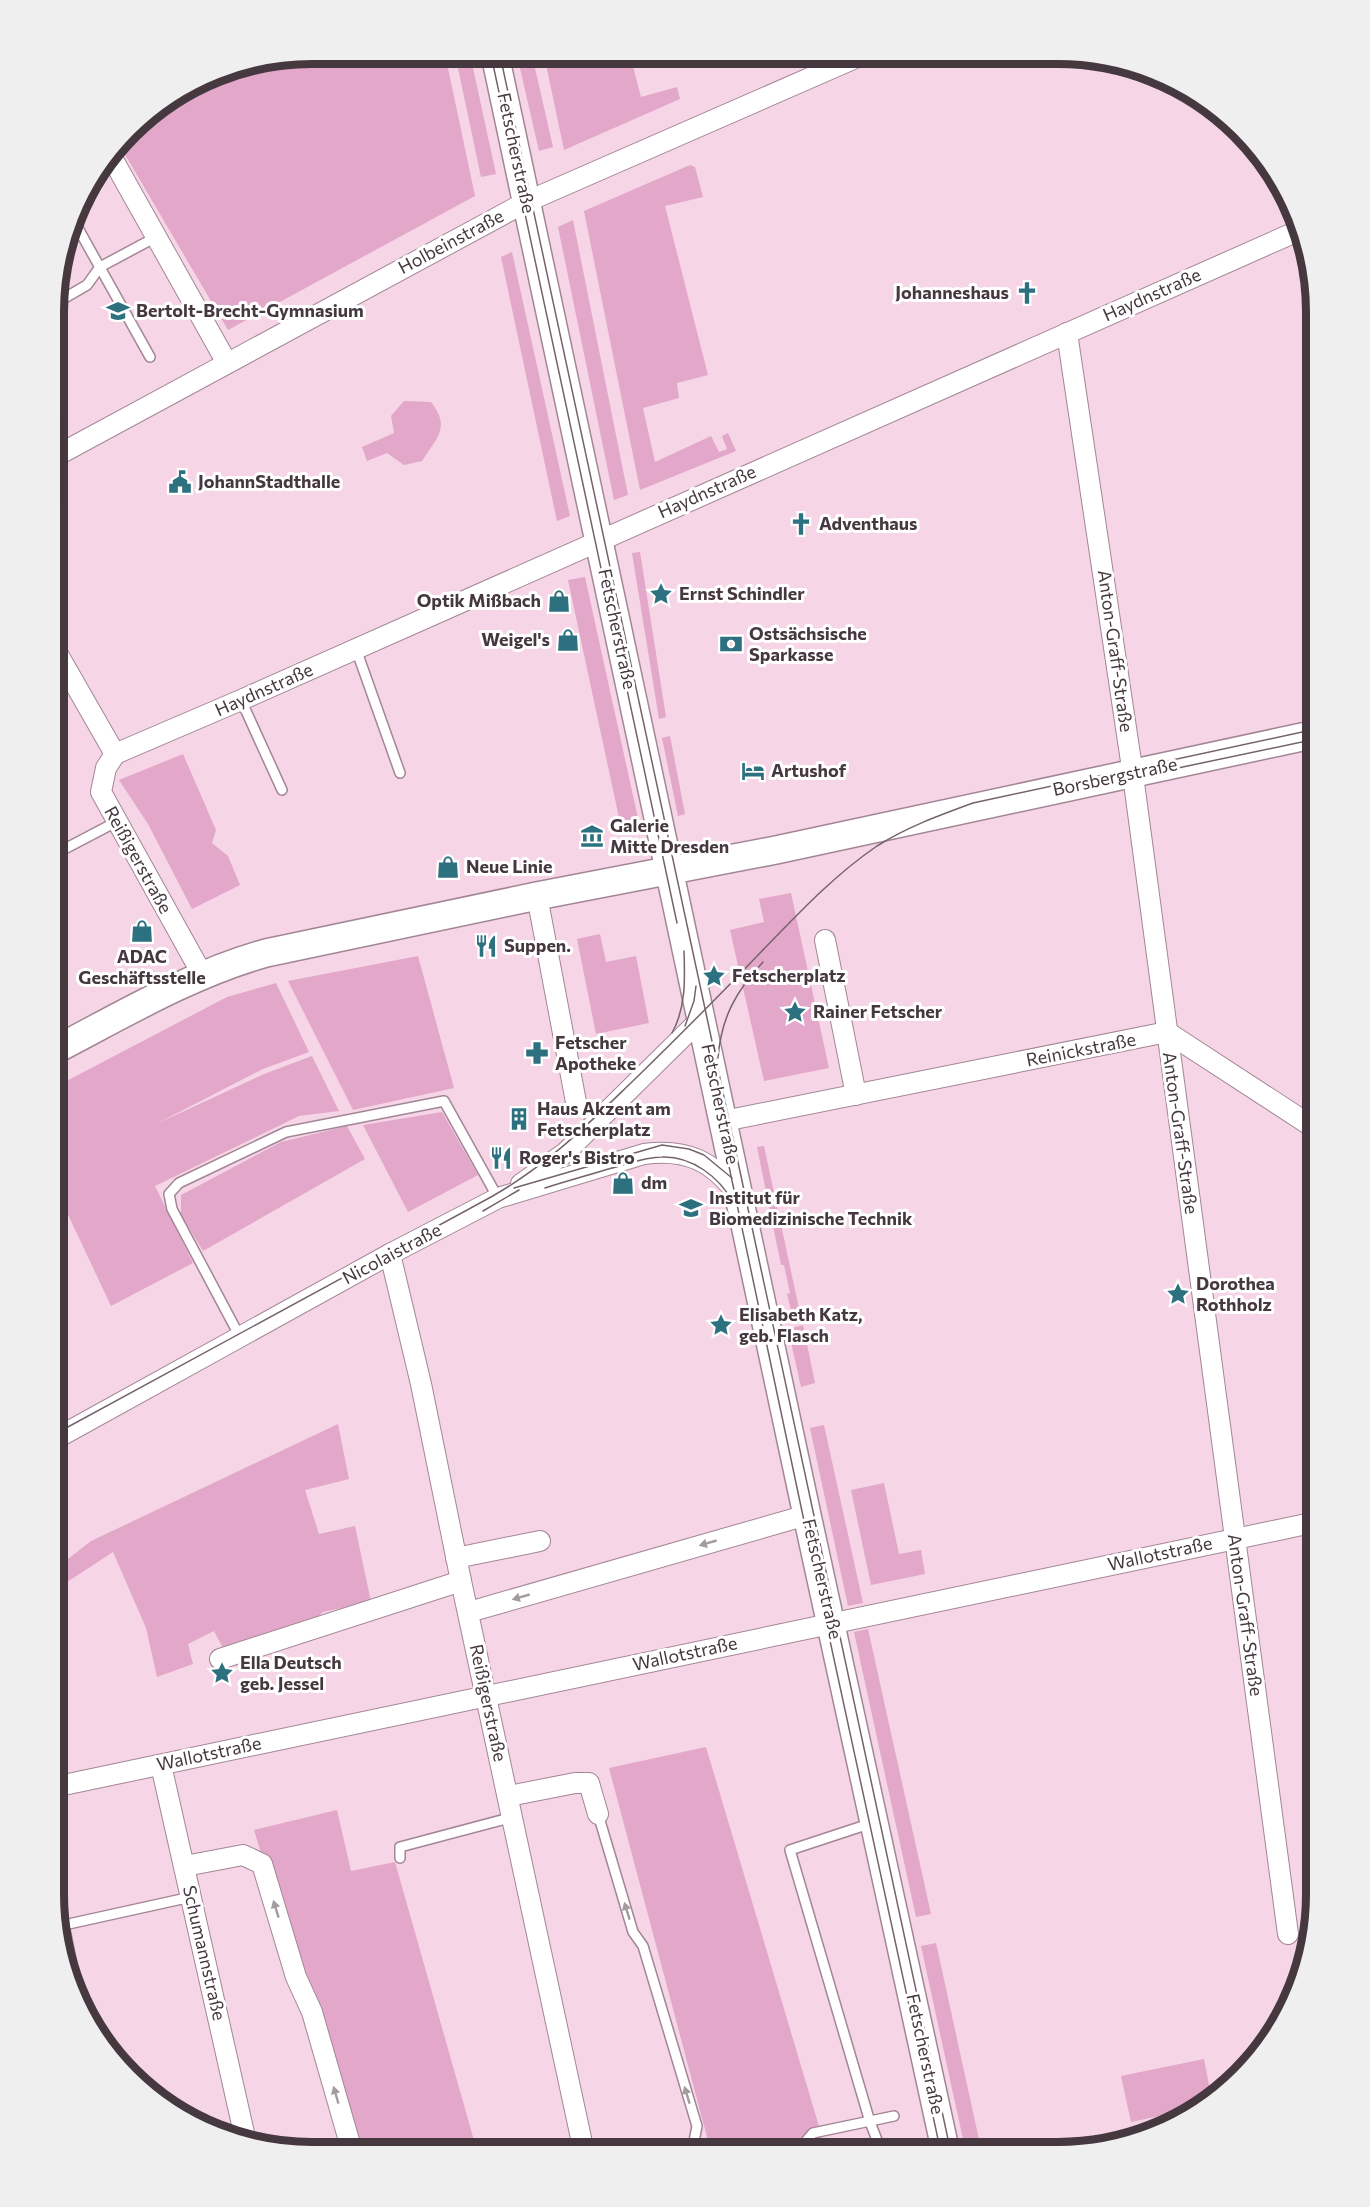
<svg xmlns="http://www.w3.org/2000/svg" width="1370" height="2207" viewBox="0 0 1370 2207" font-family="Commissioner,sans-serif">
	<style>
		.green { fill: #e3a7c9 }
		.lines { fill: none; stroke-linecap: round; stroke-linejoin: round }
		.lane-casing { stroke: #a38696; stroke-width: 12 }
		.street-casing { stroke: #a38696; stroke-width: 22 }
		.secondary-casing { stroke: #a38696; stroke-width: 30 }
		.lane { stroke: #fff; stroke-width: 9 }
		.street { stroke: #fff; stroke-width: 20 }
		.secondary { stroke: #fff; stroke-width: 27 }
		.tram { stroke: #75636c; stroke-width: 1.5 }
		.oneway { fill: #a29c9f }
		.labels { text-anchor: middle; stroke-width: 6; stroke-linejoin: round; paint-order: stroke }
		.street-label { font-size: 18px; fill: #45383f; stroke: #fff }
		.poi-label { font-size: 18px; font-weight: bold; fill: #45383f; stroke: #fff; text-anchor: start }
		.rim { fill: none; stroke: #45383f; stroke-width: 8 }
	</style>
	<rect width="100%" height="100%" fill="#f5d5e6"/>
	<g class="green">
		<polygon points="313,54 445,54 475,196 228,330 120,146 142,118 214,74"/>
		<polygon points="455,54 470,54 496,174 481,177"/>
		<polygon points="517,55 532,55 553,147 539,151"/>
		<polygon points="544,55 630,55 641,97 677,87 680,99 564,150"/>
		<polygon points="690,165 695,167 703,197 665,206 708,375 677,383 679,398 643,408 655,462 711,436 719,452 727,449 722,436 728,433 736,451 640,490 584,211"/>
		<polygon points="573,220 628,495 614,500 558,227"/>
		<polygon points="512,252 570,516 557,521 501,257"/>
		<path d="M404,401L431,402C451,428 437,437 422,461L404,465L387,453L367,461L362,447L394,433L391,416Z"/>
		<polygon points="640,552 666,717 659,719 632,553"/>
		<polygon points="585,577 639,823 621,827 568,580"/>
		<polygon points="670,736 685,814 678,816 662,738"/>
		<polygon points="183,754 216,830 212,843 228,856 240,885 192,909 148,824 119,780"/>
		<polygon points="791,893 829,1068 764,1081 730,930 764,922 759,899"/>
		<polygon points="600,934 606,962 636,956 649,1023 596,1034 577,939"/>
		<polygon points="418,956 454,1088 353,1110 288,981"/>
		<polygon points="276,983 309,1052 263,1069 154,1125 264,1074 312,1056 339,1111 299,1116 155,1186 193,1263 111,1306 55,1187 55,1087 227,997"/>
		<polygon points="442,1112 478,1175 408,1212 363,1125"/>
		<polygon points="347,1126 365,1159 203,1251 181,1215 181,1195 281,1142"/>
		<polygon points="764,1146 800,1313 792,1315 787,1294 790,1293 784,1265 781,1265 757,1147"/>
		<polygon points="803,1325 815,1383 801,1387 788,1329"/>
		<polygon points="338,1424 349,1479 305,1490 319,1534 355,1526 371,1602 323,1612 311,1622 223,1648 214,1631 188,1644 193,1664 157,1677 146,1628 113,1552 64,1584 65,1619 54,1621 54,1570 91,1541"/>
		<polygon points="824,1425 863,1603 848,1606 810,1428"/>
		<polygon points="884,1483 899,1554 921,1550 925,1574 871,1585 851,1490"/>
		<polygon points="868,1629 931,1914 916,1917 854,1632"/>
		<polygon points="706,1747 821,2133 824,2152 711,2152 609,1768"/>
		<polygon points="337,1810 351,1871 395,1862 477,2151 358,2151 309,2010 254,1830"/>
		<polygon points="936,1943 982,2153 966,2153 921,1946"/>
		<polygon points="1204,2059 1212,2101 1202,2107 1131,2122 1121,2076"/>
	</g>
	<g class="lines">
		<g class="lane-casing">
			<g id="lane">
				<polyline points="74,221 150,357"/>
				<polyline points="56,303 87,285 100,267 156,237"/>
				<polyline points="356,649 400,773"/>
				<polyline points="241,700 282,790"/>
				<polyline points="55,854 116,822"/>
				<polyline points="240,1337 172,1209 169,1194 179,1183 286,1132 444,1101 498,1198"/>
				<polyline points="598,1814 633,1932 643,1946 697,2126 692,2152"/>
				<polyline points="872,1823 790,1850 870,2122 882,2153"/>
				<polyline points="400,1858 400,1847 513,1817"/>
				<polyline points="1305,1949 1308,1949"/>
				<polyline points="80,2004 64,1925 191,1897"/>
				<polyline points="107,2051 113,2057"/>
				<polyline points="807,2140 813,2133 894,2116"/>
			</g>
		</g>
		<g class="street-casing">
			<g id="street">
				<polyline points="112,158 227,363"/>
				<polyline points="1067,333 1132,768 1288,1934"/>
				<polyline points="56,456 526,202 860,56"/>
				<polyline points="56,651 115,754"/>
				<polyline points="115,754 241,700 1300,230"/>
				<polyline points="115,754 106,768 101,792 202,974"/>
				<polyline points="537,896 576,1102"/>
				<polyline points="825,940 856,1095"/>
				<polyline points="724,1121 1167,1032 1316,1129"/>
				<polyline points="521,1184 565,1153 702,1018"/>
				<polyline points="390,1254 421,1384 461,1581 584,2152"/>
				<path d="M55,1439L390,1254L498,1198L644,1154C686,1148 713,1161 738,1195"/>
				<polyline points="456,1558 540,1541"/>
				<polyline points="469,1612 807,1515"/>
				<polyline points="220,1659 461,1581"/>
				<polyline points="161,1765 246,2142"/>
				<polyline points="54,1787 1316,1522"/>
				<polyline points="509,1796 575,1783 589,1783 598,1814"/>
				<polyline points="185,1866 243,1855 262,1864 296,1977 312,2012 352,2151"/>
			</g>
		</g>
		<g class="secondary-casing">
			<g id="secondary">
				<polyline points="495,55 807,1515 946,2153"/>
				<path d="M55,1050C124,1014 191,974 266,953L537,896L776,850L1316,734"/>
			</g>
		</g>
		<use href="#lane" class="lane"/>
		<use href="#street" class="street"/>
		<use href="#secondary" class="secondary"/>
		<g class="tram">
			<polyline points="491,55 677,923"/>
			<polyline points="500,55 951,2153"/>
			<polyline points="1059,793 1316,739"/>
			<polyline points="685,1026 694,1001 696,986"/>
			<path d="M672,1033C686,1008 685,979 684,951"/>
			<path d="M718,1058C721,1018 736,991 763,962"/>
			<polyline points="716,1105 803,1516 941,2153"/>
			<polyline points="514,1188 662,1145 689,1149 704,1155 732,1178"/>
			<path d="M545,1188C567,1181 589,1175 612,1168C628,1164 645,1157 662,1157C692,1156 719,1177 733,1202"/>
			<polyline points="483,1211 519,1190"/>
			<path d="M55,1434L491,1197C549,1164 587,1125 635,1079C677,1038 719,996 760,953C797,915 833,876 877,846C907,827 940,815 973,803L1316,729"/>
		</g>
	</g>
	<defs><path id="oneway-solid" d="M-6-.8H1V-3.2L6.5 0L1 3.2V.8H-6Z" transform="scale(1.5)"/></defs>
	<g class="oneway">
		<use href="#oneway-solid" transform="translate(708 1543) rotate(164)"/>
		<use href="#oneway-solid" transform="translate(521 1597) rotate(164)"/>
		<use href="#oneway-solid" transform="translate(276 1909) rotate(-107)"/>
		<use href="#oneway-solid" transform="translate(627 1911) rotate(-107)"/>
		<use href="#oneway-solid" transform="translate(336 2095) rotate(-106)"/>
		<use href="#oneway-solid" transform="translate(687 2095) rotate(-107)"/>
	</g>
	<defs>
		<g id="church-bare" transform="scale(1.8)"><path d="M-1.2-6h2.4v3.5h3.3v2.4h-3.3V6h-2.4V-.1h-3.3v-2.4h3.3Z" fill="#2d7181" stroke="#fff" stroke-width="2.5" paint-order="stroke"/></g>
		<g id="school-bare" transform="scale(1.8)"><path d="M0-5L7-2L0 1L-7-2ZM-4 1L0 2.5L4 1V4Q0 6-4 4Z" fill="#2d7181" stroke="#fff" stroke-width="2.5" paint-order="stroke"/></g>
		<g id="civic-bare" transform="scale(1.8)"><path d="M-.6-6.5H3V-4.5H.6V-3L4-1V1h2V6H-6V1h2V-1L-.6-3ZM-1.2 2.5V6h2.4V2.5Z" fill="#2d7181" stroke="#fff" stroke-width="2.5" paint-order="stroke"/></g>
		<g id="sight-bare" transform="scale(1.8)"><path d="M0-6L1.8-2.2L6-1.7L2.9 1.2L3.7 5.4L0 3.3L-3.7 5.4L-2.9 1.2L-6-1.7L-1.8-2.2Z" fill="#2d7181" stroke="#fff" stroke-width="2.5" paint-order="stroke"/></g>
		<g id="shop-bare" transform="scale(1.8)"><path d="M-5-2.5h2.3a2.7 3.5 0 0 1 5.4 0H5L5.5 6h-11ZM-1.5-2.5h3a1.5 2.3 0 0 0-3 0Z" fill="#2d7181" stroke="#fff" stroke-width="2.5" paint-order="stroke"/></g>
		<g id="bank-bare" transform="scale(1.8)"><path d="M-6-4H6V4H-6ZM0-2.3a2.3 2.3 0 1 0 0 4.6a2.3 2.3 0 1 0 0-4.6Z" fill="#2d7181" stroke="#fff" stroke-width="2.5" paint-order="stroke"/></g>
		<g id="hotel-bare" transform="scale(1.8)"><path d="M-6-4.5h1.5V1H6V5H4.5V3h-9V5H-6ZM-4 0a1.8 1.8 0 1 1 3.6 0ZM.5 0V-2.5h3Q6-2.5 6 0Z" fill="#2d7181" stroke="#fff" stroke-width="2.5" paint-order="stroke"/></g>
		<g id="museum-bare" transform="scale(1.8)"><path d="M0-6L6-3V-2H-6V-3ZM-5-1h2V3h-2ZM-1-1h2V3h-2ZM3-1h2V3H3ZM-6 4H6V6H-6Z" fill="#2d7181" stroke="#fff" stroke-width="2.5" paint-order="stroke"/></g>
		<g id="restaurant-bare" transform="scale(1.8)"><path d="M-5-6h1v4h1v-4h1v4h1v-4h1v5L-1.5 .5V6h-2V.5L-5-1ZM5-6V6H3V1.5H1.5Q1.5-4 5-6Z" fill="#2d7181" stroke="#fff" stroke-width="2.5" paint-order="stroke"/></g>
		<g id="pharmacy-bare" transform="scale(1.8)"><path d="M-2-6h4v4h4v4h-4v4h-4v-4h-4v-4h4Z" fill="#2d7181" stroke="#fff" stroke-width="2.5" paint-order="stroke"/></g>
		<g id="building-bare" transform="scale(1.8)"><path d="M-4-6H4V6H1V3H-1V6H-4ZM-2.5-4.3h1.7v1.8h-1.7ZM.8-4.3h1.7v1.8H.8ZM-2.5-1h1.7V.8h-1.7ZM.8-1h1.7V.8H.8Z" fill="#2d7181" stroke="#fff" stroke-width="2.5" paint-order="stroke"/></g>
		<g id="university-bare" transform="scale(1.8)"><path d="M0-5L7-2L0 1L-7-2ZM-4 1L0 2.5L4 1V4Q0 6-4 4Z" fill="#2d7181" stroke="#fff" stroke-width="2.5" paint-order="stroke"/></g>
	</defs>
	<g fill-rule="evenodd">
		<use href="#church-bare" x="1027" y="293"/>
		<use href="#school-bare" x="118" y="311"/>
		<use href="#civic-bare" x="180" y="482"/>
		<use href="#church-bare" x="801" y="524"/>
		<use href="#sight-bare" x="661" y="594"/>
		<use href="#shop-bare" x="559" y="601"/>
		<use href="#shop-bare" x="568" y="640"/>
		<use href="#bank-bare" x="731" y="644"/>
		<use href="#hotel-bare" x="753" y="771"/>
		<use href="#museum-bare" x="592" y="836"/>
		<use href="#shop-bare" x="448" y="867"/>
		<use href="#shop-bare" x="142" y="931"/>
		<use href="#restaurant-bare" x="486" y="946"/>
		<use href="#sight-bare" x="714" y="976"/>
		<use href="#sight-bare" x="795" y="1012"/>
		<use href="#pharmacy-bare" x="537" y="1053"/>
		<use href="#building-bare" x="519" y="1119"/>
		<use href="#restaurant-bare" x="501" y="1158"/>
		<use href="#shop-bare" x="623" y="1183"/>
		<use href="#university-bare" x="691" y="1208"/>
		<use href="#sight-bare" x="1178" y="1294"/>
		<use href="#sight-bare" x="721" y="1325"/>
		<use href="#sight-bare" x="222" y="1673"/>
	</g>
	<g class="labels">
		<g class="street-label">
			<text transform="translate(516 153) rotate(78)" y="6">Fetscherstraße</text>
			<text transform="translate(451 242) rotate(-28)" y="6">Holbeinstraße</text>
			<text transform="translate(1152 295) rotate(-24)" y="6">Haydnstraße</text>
			<text transform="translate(707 492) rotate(-24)" y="6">Haydnstraße</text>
			<text transform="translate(617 629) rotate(78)" y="6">Fetscherstraße</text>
			<text transform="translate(1115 651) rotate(82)" y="6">Anton-Graff-Straße</text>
			<text transform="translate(264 690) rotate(-24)" y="6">Haydnstraße</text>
			<text transform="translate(1115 777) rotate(-12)" y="6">Borsbergstraße</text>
			<text transform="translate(138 860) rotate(61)" y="6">Reißigerstraße</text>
			<text transform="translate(1081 1050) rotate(-11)" y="6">Reinickstraße</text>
			<text transform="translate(720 1104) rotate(78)" y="6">Fetscherstraße</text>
			<text transform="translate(1180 1133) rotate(82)" y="6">Anton-Graff-Straße</text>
			<text transform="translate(392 1254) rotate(-28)" y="6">Nicolaistraße</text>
			<text transform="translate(1160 1554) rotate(-12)" y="6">Wallotstraße</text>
			<text transform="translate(822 1579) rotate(77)" y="6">Fetscherstraße</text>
			<text transform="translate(1245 1615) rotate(82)" y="6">Anton-Graff-Straße</text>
			<text transform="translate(685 1654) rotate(-12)" y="6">Wallotstraße</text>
			<text transform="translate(488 1703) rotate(78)" y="6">Reißigerstraße</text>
			<text transform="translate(209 1754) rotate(-12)" y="6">Wallotstraße</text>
			<text transform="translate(204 1953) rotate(77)" y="6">Schumannstraße</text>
			<text transform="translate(925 2054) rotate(78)" y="6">Fetscherstraße</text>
		</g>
		<g class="poi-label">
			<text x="1009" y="299" text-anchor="end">Johanneshaus</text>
			<text x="136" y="317">Bertolt-Brecht-Gymnasium</text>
			<text x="198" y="488">JohannStadthalle</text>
			<text x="819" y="530">Adventhaus</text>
			<text x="679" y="600">Ernst Schindler</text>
			<text x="541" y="607" text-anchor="end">Optik Mißbach</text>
			<text x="749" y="640">Ostsächsische<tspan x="749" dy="21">Sparkasse</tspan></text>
			<text x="550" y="646" text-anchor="end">Weigel's</text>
			<text x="771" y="777">Artushof</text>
			<text x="610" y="832">Galerie<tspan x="610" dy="21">Mitte Dresden</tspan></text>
			<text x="466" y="873">Neue Linie</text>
			<text x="504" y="952">Suppen.</text>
			<text x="142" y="963" text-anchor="middle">ADAC<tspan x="142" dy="21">Geschäftsstelle</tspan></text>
			<text x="732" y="982">Fetscherplatz</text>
			<text x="813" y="1018">Rainer Fetscher</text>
			<text x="555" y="1049">Fetscher<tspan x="555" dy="21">Apotheke</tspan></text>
			<text x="537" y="1115">Haus Akzent am<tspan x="537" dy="21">Fetscherplatz</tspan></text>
			<text x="519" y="1164">Roger's Bistro</text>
			<text x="641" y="1189">dm</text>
			<text x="709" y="1204">Institut für<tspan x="709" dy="21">Biomedizinische Technik</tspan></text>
			<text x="1196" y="1290">Dorothea<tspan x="1196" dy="21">Rothholz</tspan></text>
			<text x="739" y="1321">Elisabeth Katz,<tspan x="739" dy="21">geb. Flasch</tspan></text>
			<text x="240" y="1669">Ella Deutsch<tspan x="240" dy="21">geb. Jessel</tspan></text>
		</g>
	</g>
	<path d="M0 0H1370V2207H0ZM312 64H1058A248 248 0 0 1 1306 312V1894A248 248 0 0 1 1058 2142H312A248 248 0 0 1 64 1894V312A248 248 0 0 1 312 64Z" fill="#f0eff0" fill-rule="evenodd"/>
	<path class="rim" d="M312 64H1058A248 248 0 0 1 1306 312V1894A248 248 0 0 1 1058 2142H312A248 248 0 0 1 64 1894V312A248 248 0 0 1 312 64Z"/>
</svg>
